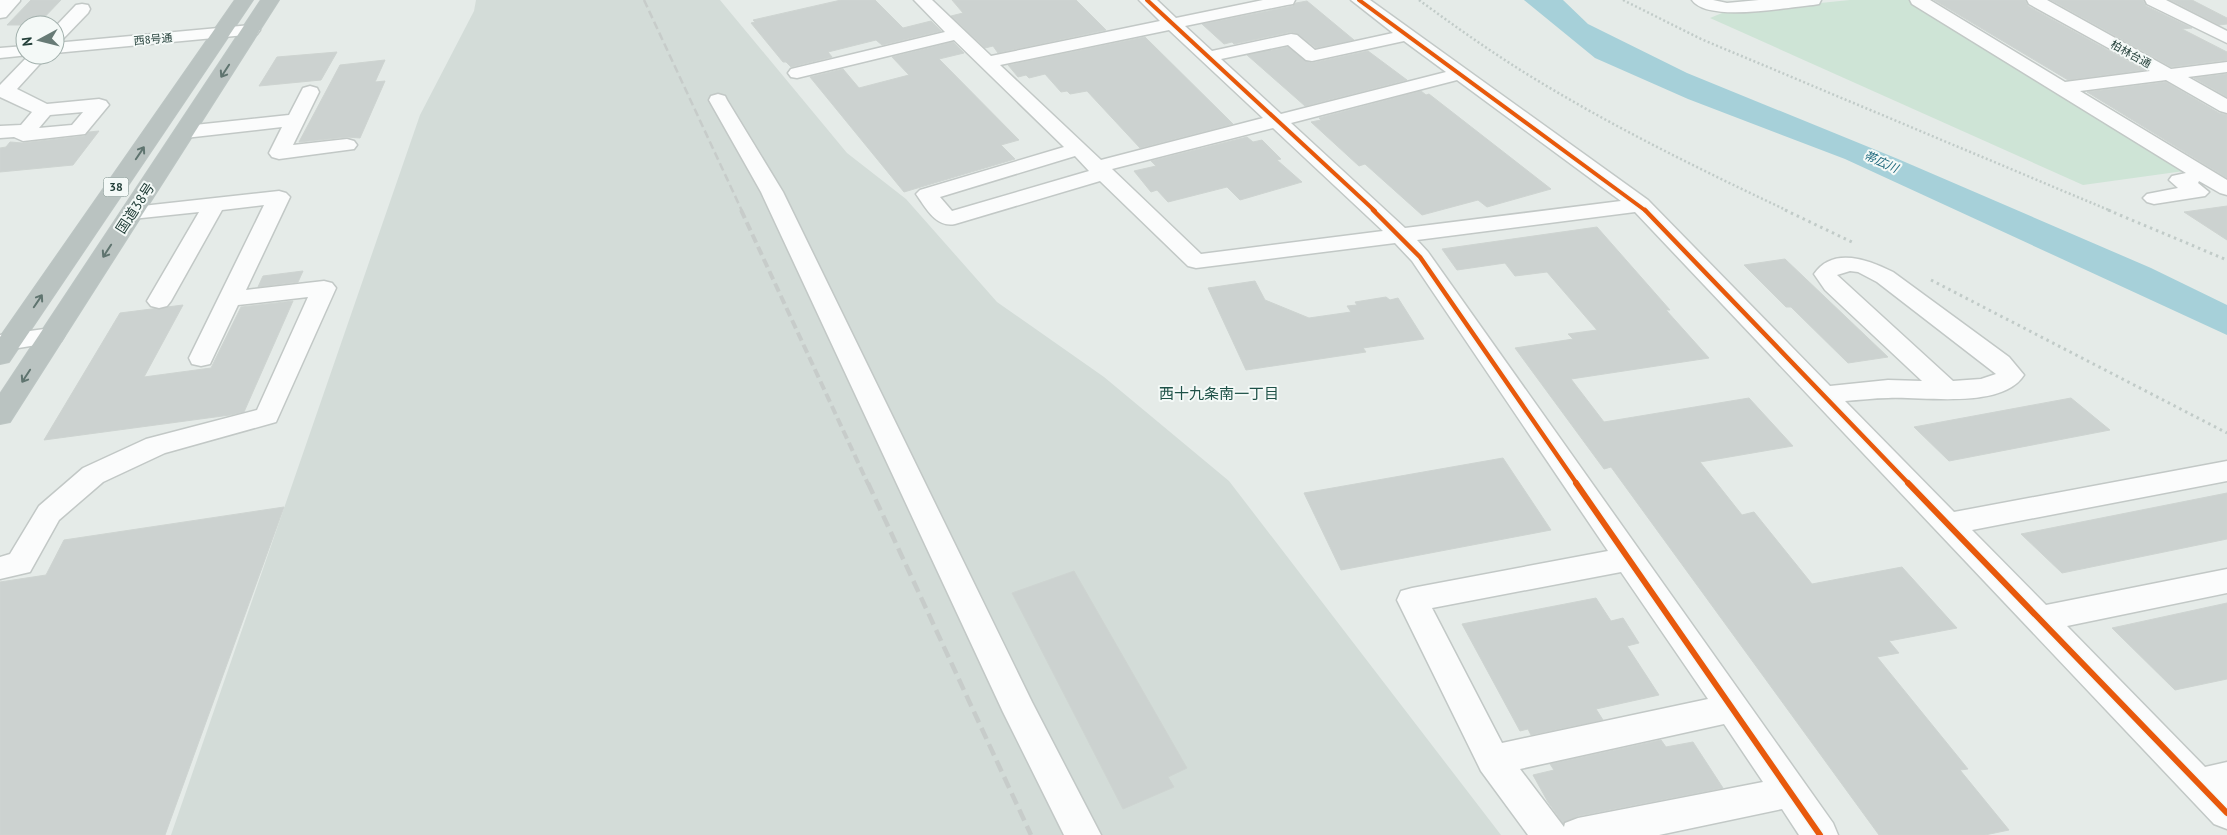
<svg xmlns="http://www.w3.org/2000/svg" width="2227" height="835" viewBox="0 0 2227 835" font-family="'PT Sans','Noto Sans JP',sans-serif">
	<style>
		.built { fill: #d3dcd8 }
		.green { fill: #cee4d6 }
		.water { fill: #a6d0d9 }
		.building { fill: #ccd2d0; stroke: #ced4d1 }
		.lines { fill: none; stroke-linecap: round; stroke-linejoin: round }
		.minor-casing { stroke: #c2c8c6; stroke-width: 3 }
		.highway-casing { stroke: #bdc6c4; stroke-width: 2 }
		.path-far1 { stroke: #c1cbc8; stroke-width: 2.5; stroke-dasharray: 2 2.5; stroke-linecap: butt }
		.path { stroke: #c1cbc8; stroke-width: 3; stroke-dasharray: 2.5 4; stroke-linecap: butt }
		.minor { fill: #fbfcfc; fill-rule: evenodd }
		.highway { fill: #bac3c1; fill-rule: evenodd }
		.rail-far2 { stroke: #c7ccca; stroke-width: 2.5; stroke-dasharray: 8 4; stroke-linecap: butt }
		.rail-far1 { stroke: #c7ccca; stroke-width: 4; stroke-dasharray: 9 4.5; stroke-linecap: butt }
		.rail { stroke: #c7ccca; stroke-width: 4.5; stroke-dasharray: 12 6; stroke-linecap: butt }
		.cycleway-far2-casing { stroke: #f4f9f7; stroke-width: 6 }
		.cycleway-far1-casing { stroke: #f4f9f7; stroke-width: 8 }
		.cycleway-casing { stroke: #f4f9f7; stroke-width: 9 }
		.cycleway-far2 { stroke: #e8590c; stroke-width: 4 }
		.cycleway-far1 { stroke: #e8590c; stroke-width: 4.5 }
		.cycleway { stroke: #e8590c; stroke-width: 6 }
		.oneway { stroke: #5f746f }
		.labels { text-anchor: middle; stroke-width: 4; stroke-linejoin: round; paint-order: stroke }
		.far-street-label { font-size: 11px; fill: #233f39; stroke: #f4f9f7 }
		.far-water-label { font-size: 12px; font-style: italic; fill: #1c677c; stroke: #f4f9f7 }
		.shield { fill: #f4f9f7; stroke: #627772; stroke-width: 1 }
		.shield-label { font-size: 12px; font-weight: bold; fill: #233f39 }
		.street-label { font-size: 14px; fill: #233f39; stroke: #f4f9f7 }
		.neighbourhood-label { font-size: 15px; fill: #1e5147; stroke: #f4f9f7 }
	</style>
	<rect width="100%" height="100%" fill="#e5ebe8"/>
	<polygon class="built" points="476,0 720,0 847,153 906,199 997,302 1104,377 1229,481 1501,835 171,835 420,115 474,11"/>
	<polygon class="green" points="1850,0 1910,0 2184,171 2083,185 1710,18 1722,13"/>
	<polygon class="water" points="1524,0 1563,0 1588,24 1687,73 1898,159 2151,268 2227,305 2227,335 1845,159 1688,99 1595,58"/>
	<g class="building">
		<polygon points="31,0 61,0 37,25 7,25"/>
		<polygon points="841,0 875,0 903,28 931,21 941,31 882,45 876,40 828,52 832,57 791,67 786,62 783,62 751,23 755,22 753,20"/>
		<polygon points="952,0 1076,0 1106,30 998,53 993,46 985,48 951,16 963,13"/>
		<polygon points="1934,0 2025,0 2028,6 2144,70 2068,80"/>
		<polygon points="2051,0 2143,0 2146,6 2192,28 2182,29 2227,52 2227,60 2171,67"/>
		<polygon points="2170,0 2192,0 2227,18 2227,24 2219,25"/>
		<polygon points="1307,1 1354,40 1316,48 1298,34 1291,32 1234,44 1232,42 1224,44 1202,24 1293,6 1296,3"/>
		<polygon points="1145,37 1233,124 1140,148 1087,91 1070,94 1067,91 1061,92 1045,74 1029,78 1026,75 1018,77 1008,65"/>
		<polygon points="953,42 964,53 939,59 1019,140 1001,145 1015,159 904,192 810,77 843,69 859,88 909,75 892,57"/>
		<polygon points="1288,47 1305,61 1312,63 1368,51 1407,80 1305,106 1247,55"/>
		<polygon points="337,52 321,80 259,86 277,57"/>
		<polygon points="385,60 375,82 385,81 360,138 347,137 299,142 340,65"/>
		<polygon points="2227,74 2227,97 2194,78"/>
		<polygon points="2166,82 2219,113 2227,115 2227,178 2087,92"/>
		<polygon points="1421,91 1426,95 1429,94 1551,189 1487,207 1478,200 1422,215 1365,164 1359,166 1311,122 1321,120 1319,118"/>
		<polygon points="99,131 73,165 0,172 0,148 6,147 10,142 23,143 85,136 89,132"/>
		<polygon points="1247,137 1253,142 1262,140 1281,159 1277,160 1302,182 1240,200 1227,187 1168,202 1157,190 1151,192 1134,171 1156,166 1151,161"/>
		<polygon points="2227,206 2227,240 2184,212"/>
		<polygon points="1597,227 1670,310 1666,310 1709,358 1571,379 1604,422 1749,398 1793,446 1700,462 1742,515 1754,512 1812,584 1902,567 1957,628 1889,641 1899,653 1877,657 1968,769 1960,770 2009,830 1985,835 1879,835 1611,467 1604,469 1515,348 1573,339 1568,334 1597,330 1547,272 1515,276 1505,263 1457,270 1442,249"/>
		<polygon points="1785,259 1888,357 1848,363 1791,307 1786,307 1744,265"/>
		<polygon points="303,271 298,282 258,287 263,276"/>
		<polygon points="1255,281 1265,300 1309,318 1351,312 1347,306 1357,305 1355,302 1386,297 1390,300 1398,298 1424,339 1363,348 1366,352 1246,370 1208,288"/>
		<polygon points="293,301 244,412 230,415 44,440 120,313 183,305 144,377 211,368 241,307"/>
		<polygon points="2071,398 2110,430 1949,461 1914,427"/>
		<polygon points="1503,458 1551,530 1341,570 1304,493"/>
		<polygon points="2227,493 2227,539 2062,573 2021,534"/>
		<polygon points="284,507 165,835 0,835 0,582 46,575 64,540"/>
		<polygon points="1074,571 1187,768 1168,777 1174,787 1123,809 1012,593"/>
		<polygon points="1596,598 1611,621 1623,618 1639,643 1627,646 1659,695 1596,709 1603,720 1531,735 1528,729 1520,731 1462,624"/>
		<polygon points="2227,603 2227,679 2175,690 2112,628"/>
		<polygon points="1661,740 1666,747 1693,742 1723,788 1578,816 1563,823 1548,802 1533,775 1554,770 1550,764"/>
	</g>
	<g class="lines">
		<g class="minor-casing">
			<g id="minor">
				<polygon points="0,0 20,0 20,1 6,17 0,18"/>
				<path d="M914,0H932L991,56L1160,21L1139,0H1157L1176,18L1263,0H1295L1293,4L1287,5L1185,26L1212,51L1291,34L1297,35L1315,50L1393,33L1351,0H1370L1648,200L1830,386L1888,380L1922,381L1825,290L1814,274C1833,246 1869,260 1893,272L2009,357L2024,375C2002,410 1923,396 1888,398C1874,398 1860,400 1845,401L1954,512L2227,461V481L1972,530L2046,605L2227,569V593L2067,626L2205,767L2227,762V829L2214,824L1635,212L1417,240L1428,252L1833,823L1838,835H1799L1782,809L1659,835H1528L1481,771L1397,600L1401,591L1412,588L1608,551L1412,261L1395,243L1196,268L1188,266L1100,181L955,224C936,228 926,208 916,194L920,190L1064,147L954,40L797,78L791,77L788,73L791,69L945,32ZM1169,30L1263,118L1101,160L1000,65ZM1404,41L1446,72L1281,114L1221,59L1288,45L1306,60L1312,61ZM1457,80L1621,201L1405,228L1291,123ZM1273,128L1383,231L1201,254L1112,169ZM1075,156L1089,171L952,211L940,197ZM1850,271L1858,272L1877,282L1996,374L1981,379L1953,381L1837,275ZM1621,572L1708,699L1502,743L1432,608ZM1724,724L1763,782L1578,818L1565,823L1564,827L1520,769Z"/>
				<path d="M1692,0H1713L1727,3L1759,0H1821L1819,4L1813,5C1787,7 1708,23 1692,0Z"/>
				<polygon points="1910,0 1930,0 2065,82 2150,71 2029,4 2027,0 2047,0 2171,69 2227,62 2227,72 2188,77 2227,99 2227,113 2220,111 2166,80 2080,91 2227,180 2227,195 2220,193 2199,181 2198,183 2209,192 2205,196 2154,204 2147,202 2143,198 2147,194 2178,188 2169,180 2172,176 2186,173 1912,4"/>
				<polygon points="2145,0 2166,0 2227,31 2227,43 2147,4"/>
				<polygon points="82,4 88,5 90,9 88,13 61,41 55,42 55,27 76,5"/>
				<polygon points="251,25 257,26 260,30 257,34 55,53 55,43"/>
				<path d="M25,46V55H48L17,89L47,104L99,99L106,101L109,105L85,134L23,141L14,137L0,138V126L21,125L32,112L0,97V85L29,55L0,58V48ZM83,112L72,125L39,128L50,115Z"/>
				<polygon points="310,86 317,88 319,92 293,145 347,139 354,141 357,145 354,149 279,159 272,157 269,153 282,127 185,138 178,136 175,132 178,128 185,126 289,115 303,88"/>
				<polygon points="718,94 725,96 727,100 783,192 1032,702 1101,835 1064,835 1003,712 761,192 709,100 711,96"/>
				<polygon points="279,191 286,193 290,197 246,290 324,281 332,283 336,288 276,422 165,453 103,482 59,520 30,572 0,579 0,557 10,554 39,506 83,468 146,439 257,410 308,297 238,305 210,364 201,366 192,364 189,358 264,205 222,210 171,301 167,306 159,308 151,306 147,301 199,212 132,219 124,218 121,213 124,208"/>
				<polygon points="52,328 61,331 64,336 61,341 0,351 0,335"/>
			</g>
		</g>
		<g class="highway-casing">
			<g id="highway">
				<polygon points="235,0 253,0 9,362 0,364 0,337"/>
				<polygon points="261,0 279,0 10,422 0,424 0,394"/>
			</g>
		</g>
		<g class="path-far1">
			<path d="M1419,0C1453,25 1487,49 1522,71C1607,124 1697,168 1788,211"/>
			<polyline points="1623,0 1701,39 2111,211"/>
		</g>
		<g class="path">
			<polyline points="1785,210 1854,243"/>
			<polyline points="2108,210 2227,260"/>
			<polyline points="1931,280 2227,433"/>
		</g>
		<use href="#minor" class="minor"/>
		<use href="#highway" class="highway"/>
		<polyline class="rail-far2" points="644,0 742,211"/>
		<polyline class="rail-far1" points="741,210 868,484"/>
		<polyline class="rail" points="868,483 1031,835"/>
		<g class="cycleway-far2-casing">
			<g id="cycleway-far2">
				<polyline points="1147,0 1375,211"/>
				<polyline points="1359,0 1646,211"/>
			</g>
		</g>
		<g class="cycleway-far1-casing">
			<g id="cycleway-far1">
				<polyline points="1373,210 1420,257 1577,484"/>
				<polyline points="1645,210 1909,484"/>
			</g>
		</g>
		<g class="cycleway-casing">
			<g id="cycleway">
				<polyline points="1576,483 1820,835"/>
				<polyline points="1908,483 2227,813"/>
			</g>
		</g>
		<use href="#cycleway-far2" class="cycleway-far2"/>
		<use href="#cycleway-far1" class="cycleway-far1"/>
		<use href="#cycleway" class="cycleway"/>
	</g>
	<defs><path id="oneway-shaft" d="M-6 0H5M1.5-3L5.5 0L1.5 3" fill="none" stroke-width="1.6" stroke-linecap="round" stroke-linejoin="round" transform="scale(1.25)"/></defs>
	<g class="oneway">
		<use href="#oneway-shaft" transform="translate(225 71) rotate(123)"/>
		<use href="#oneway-shaft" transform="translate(140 153) rotate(-56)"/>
		<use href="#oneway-shaft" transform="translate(107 251) rotate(123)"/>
		<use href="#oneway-shaft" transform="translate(38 301) rotate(-56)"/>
		<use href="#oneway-shaft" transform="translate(26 376) rotate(123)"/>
	</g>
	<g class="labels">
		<g class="far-street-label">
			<text transform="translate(153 39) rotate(-5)" y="4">西8号通</text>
			<text transform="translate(2131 54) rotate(29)" y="4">柏林台通</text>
		</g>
		<g class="far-water-label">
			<text transform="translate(1881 162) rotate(24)" y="4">帯広川</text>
		</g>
		<rect class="shield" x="103.5" y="177.5" width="25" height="19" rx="4"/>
		<g class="shield-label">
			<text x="116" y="191">38</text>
		</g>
		<g class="street-label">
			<text transform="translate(135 208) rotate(-57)" y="5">国道38号</text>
		</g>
		<g class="neighbourhood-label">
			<text x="1219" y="399">西十九条南一丁目</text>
		</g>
	</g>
	<g transform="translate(40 40) rotate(263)"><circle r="24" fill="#f4f9f7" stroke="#a0afab"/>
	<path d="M0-4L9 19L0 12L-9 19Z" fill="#677b76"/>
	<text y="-8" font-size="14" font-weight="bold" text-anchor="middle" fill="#233f39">N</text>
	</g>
</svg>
